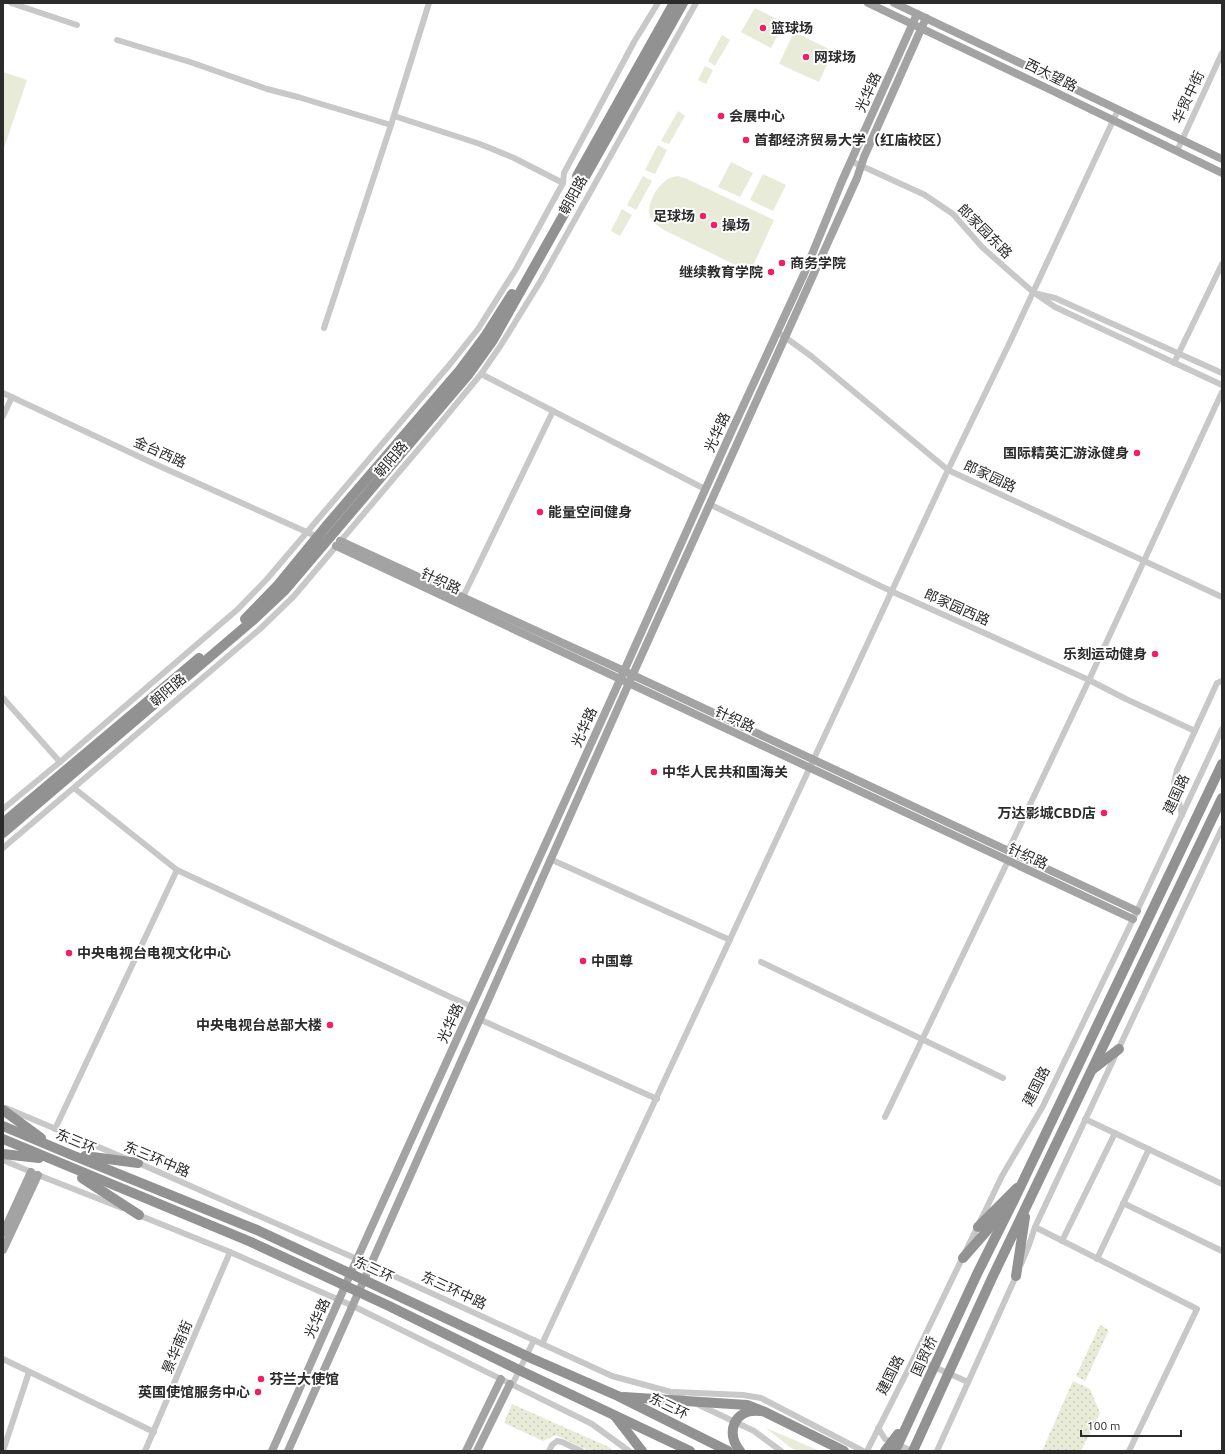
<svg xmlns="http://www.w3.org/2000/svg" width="1225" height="1454" viewBox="0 0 1225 1454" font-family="Ubuntu,'Noto Sans SC',sans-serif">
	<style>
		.green { fill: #e7ebd7 }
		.park { fill: url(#park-dots) }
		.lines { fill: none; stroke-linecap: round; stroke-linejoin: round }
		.minor { stroke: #c8c8c8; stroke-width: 6 }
		.major { stroke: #a3a3a3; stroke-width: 8 }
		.highway { stroke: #929292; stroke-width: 10 }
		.poi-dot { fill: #f02063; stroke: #fff; stroke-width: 1.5 }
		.labels { text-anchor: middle; stroke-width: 4; stroke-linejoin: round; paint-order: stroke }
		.poi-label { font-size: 14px; font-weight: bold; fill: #2b2b2b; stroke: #fff; text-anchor: start }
		.street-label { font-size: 14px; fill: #2b2b2b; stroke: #fff }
	</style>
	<defs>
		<pattern id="park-dots" width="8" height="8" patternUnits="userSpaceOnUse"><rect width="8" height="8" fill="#e7ebd7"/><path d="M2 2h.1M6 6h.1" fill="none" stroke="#c6cab9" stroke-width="1.8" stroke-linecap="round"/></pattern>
	</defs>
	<rect width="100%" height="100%" fill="#fff"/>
	<g class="green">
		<polygon points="755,8 784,23 771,48 741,32"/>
		<polygon points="794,32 833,51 819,82 779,64"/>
		<polygon points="722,35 730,40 715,66 708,61"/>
		<polygon points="705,66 713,70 706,84 698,80"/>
		<polygon points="3,72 27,80 3,151"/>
		<polygon points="678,111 685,116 669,144 661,141"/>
		<polygon points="658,145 667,150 655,174 645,170"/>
		<polygon points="731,162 753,173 740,197 718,187"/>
		<polygon points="763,174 786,185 773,211 750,200"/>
		<polygon points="643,176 652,181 636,210 627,205"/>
		<path d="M678,176L687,179L774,220L750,272L666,231C660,228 655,224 651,218C645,208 655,189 664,182C668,178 672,177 678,176Z"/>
		<polygon points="622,209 632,215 620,236 611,231"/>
		<polygon points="766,1428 820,1451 798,1451 791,1448"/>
	</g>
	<g class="park">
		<polygon points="1100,1325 1109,1330 1085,1381 1076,1376"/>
		<polygon points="1073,1381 1090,1389 1100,1413 1081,1451 1042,1451"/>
		<polygon points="512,1404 611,1448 610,1451 589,1451 556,1435 543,1441 504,1423"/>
	</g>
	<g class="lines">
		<g class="minor">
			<polyline points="11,3 77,25"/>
			<polyline points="117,40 190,62 267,89 298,97 391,125"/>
			<polyline points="394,116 480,144 514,158 563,183"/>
			<polyline points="1177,151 1222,53"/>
			<polyline points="851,161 925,195 953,214 982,247 1017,278 1033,292 1055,307 1222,385"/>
			<polyline points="1038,294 1055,298 1222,373"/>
			<polyline points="324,328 391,125 429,3"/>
			<polyline points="782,335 811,356 948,470 1222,597"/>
			<polyline points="1174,363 1222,264"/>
			<polyline points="481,374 705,489"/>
			<polyline points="3,393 157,465 320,538"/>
			<polyline points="3,416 12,397"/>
			<polyline points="709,504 893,592 1089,680 1126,699 1195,731"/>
			<polyline points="461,601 553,411"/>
			<polyline points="3,698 60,762"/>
			<polyline points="74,788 177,870 472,1007"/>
			<polyline points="3,809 60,762 238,609 267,579 451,363 478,329 516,269 563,183 564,173 634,42 658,3"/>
			<polyline points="1182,815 1174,783 1177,770 1217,683 1222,681"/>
			<polyline points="3,848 260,629 294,596 433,432 481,374 501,345 540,282 696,3"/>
			<polyline points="1008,851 1089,680 1222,392"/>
			<polyline points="550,859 730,940"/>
			<polyline points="761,962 1003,1078"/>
			<polyline points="479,1019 657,1099"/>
			<polyline points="6,1108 127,1159"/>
			<polyline points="885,1117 1008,861"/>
			<polyline points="1085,1119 1222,1184"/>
			<polyline points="55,1129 177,870"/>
			<polyline points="3,1160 38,1175 122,1208"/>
			<polyline points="136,1162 357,1259 612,1376 671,1392 685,1399"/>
			<polyline points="1123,1203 1222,1251"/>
			<polyline points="136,1214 230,1252 353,1306 592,1424 629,1451"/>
			<polyline points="1035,1227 1197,1309 1129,1451"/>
			<polyline points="1062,1241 1115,1133"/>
			<polyline points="1097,1259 1149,1149"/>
			<polyline points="1021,1264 1029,1245 1035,1227 1222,828"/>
			<polyline points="542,1344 948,470 1009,344 1118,110"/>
			<polyline points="914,1358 968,1382"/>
			<polyline points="3,1359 154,1432"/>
			<polyline points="512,1385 534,1340"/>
			<polyline points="674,1392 743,1395 761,1398 863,1451"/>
			<polyline points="697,1404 754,1431 781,1451"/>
			<polyline points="878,1428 885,1439 912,1451"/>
			<polyline points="3,1451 29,1372"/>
			<polyline points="145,1451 230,1252"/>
			<polyline points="549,1451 552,1445 557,1441 562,1442 581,1451"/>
			<polyline points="867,1451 914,1358 1002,1176 1043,1106 1137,911 1222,729"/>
			<polyline points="937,1451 1017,1274"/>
		</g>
		<g class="major">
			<polyline points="868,3 1053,91 1222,173"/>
			<polyline points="894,3 1222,159"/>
			<polyline points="340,541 624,671 1137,911"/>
			<polyline points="336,546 1133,919"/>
			<polyline points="3,1233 31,1172"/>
			<polyline points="3,1250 38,1175"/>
			<polyline points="272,1451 357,1259 624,671 727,441 804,274 842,181 917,14"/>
			<polyline points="288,1451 629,683 857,178 864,157 926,18"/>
			<polyline points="466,1451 501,1379"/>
			<polyline points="477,1451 510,1384"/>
		</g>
		<g class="highway">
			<polyline points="577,176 674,3"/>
			<polyline points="245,619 278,585 328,524 460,370 486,335 512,294"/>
			<polyline points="3,823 199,658"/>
			<polyline points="3,833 252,621 285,590 468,375 493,340 683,3"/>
			<polyline points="1093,1069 1119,1049"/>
			<polyline points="3,1110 41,1138"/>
			<polyline points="3,1126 67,1153 257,1230 533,1359 618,1396 728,1451"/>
			<polyline points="3,1139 251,1242 389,1306 521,1371 690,1451"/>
			<polyline points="3,1154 39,1158"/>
			<polyline points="85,1156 138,1163"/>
			<polyline points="82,1178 139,1215"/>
			<polyline points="978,1227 1017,1188"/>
			<polyline points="963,1258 1006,1209"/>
			<polyline points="1016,1276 1025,1217"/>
			<polyline points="624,1397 747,1405 765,1412 844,1451"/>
			<polyline points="615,1416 642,1451"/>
			<path d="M740,1451C725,1433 734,1409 759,1411"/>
			<polyline points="885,1451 898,1434"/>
			<polyline points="895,1451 978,1272 1014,1200 1222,764"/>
			<polyline points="913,1451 992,1278 1222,798"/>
		</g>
	</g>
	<g class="poi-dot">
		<circle cx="763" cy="28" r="4"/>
		<circle cx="806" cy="57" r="4"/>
		<circle cx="721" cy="116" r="4"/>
		<circle cx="746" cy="140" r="4"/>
		<circle cx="703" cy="216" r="4"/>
		<circle cx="714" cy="225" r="4"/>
		<circle cx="782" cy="263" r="4"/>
		<circle cx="771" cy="272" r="4"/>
		<circle cx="1137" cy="453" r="4"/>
		<circle cx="540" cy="512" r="4"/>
		<circle cx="1155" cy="654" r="4"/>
		<circle cx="654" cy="772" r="4"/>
		<circle cx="1104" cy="813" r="4"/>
		<circle cx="69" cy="953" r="4"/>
		<circle cx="583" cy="961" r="4"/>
		<circle cx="330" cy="1025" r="4"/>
		<circle cx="261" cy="1379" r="4"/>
		<circle cx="258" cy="1392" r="4"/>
	</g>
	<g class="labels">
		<g class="poi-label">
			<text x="771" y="33">篮球场</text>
			<text x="814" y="62">网球场</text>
			<text x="729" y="121">会展中心</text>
			<text x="754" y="145">首都经济贸易大学（红庙校区）</text>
			<text x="695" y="221" text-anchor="end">足球场</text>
			<text x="722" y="230">操场</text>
			<text x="790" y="268">商务学院</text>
			<text x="763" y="277" text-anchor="end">继续教育学院</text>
			<text x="1129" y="458" text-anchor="end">国际精英汇游泳健身</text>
			<text x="548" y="517">能量空间健身</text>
			<text x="1147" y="659" text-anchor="end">乐刻运动健身</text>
			<text x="662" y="777">中华人民共和国海关</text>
			<text x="1096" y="818" text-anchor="end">万达影城CBD店</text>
			<text x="77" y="958">中央电视台电视文化中心</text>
			<text x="591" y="966">中国尊</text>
			<text x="322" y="1030" text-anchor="end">中央电视台总部大楼</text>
			<text x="269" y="1384">芬兰大使馆</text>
			<text x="250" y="1397" text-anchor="end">英国使馆服务中心</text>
		</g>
		<g class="street-label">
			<text transform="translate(1051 75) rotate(26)" y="5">西大望路</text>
			<text transform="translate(868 92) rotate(-66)" y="5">光华路</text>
			<text transform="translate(1188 97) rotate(-65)" y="5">华贸中街</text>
			<text transform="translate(573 195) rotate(-61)" y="5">朝阳路</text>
			<text transform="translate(985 231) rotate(45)" y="5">郎家园东路</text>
			<text transform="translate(717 432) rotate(-66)" y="5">光华路</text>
			<text transform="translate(160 452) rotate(24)" y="5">金台西路</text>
			<text transform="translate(391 459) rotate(-49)" y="5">朝阳路</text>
			<text transform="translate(990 476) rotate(25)" y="5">郎家园路</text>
			<text transform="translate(441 581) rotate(25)" y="5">针织路</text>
			<text transform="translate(957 607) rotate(24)" y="5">郎家园西路</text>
			<text transform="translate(168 690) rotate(-40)" y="5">朝阳路</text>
			<text transform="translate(735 719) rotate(25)" y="5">针织路</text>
			<text transform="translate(584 727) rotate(-66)" y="5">光华路</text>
			<text transform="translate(1176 794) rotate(-65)" y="5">建国路</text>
			<text transform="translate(1028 856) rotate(25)" y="5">针织路</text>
			<text transform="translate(450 1023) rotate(-66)" y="5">光华路</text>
			<text transform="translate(1036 1086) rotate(-63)" y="5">建国路</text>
			<text transform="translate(76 1141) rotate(23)" y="5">东三环</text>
			<text transform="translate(157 1159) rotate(23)" y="5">东三环中路</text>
			<text transform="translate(374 1269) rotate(25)" y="5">东三环</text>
			<text transform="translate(454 1290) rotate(25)" y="5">东三环中路</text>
			<text transform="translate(317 1318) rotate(-66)" y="5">光华路</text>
			<text transform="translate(177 1347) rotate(-67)" y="5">景华南街</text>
			<text transform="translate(924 1356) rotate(-65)" y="5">国贸桥</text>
			<text transform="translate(890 1375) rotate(-63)" y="5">建国路</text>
			<text transform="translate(669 1406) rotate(26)" y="5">东三环</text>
		</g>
	</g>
	<rect width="1225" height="1454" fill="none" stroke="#2b2b2b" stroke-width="8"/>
	<path d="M1081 1430v6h100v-6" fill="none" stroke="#2b2b2b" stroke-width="2"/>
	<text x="1087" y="1430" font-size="12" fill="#2b2b2b" stroke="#ffffff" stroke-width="3" paint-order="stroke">100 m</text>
</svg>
